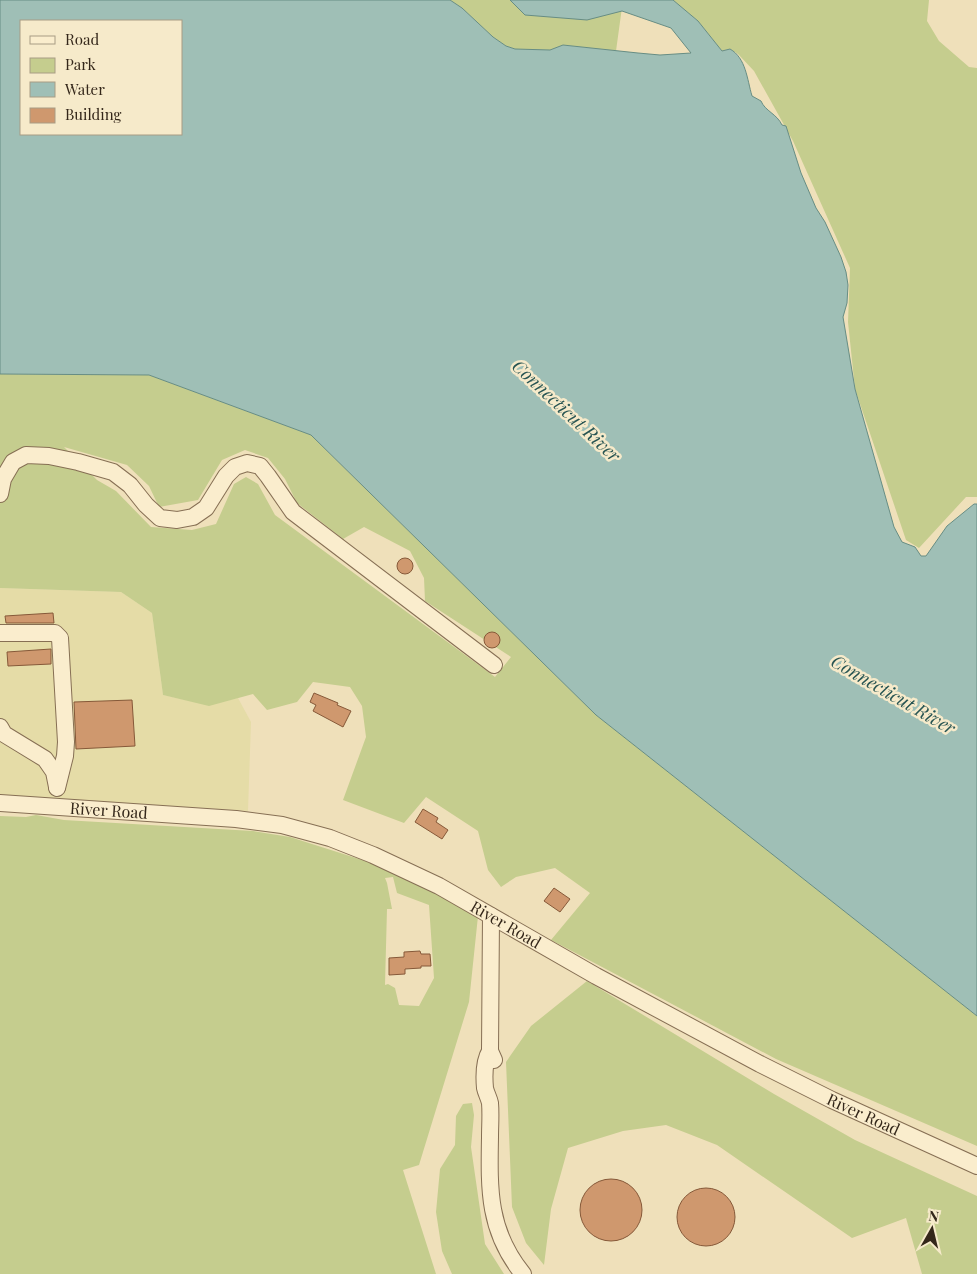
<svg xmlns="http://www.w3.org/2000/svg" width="977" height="1274" viewBox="0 0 977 1274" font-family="'Playfair Display',serif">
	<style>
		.farmland { fill: #e5dca7 }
		.green { fill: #c5cd8e; fill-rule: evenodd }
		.water { fill: #9fbfb6; stroke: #678d84; fill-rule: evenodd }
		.building { fill: #cf986e; stroke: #865939 }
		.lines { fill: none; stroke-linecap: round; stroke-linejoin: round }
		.minor-casing { stroke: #866f54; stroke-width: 18 }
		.minor { stroke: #faedcd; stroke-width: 16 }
		.labels { text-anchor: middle; stroke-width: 5; stroke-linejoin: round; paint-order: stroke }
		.street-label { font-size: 16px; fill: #34271a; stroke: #f6eaca }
		.water-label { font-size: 18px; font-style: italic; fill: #285553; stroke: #f6eaca }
	</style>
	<rect width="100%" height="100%" fill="#efe0ba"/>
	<polygon class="farmland" points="0,588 121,592 152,613 163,695 209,705 238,698 251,722 248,811 0,795"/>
	<g class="green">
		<polygon points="450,0 623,0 616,51 563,45 551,50 545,51 515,49 506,46 493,37 462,8"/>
		<polygon points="673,0 929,0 927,21 939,41 969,67 977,68 977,497 966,497 919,548 906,540 855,389 848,322 850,268 793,141 754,71 738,54 730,49 722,51 698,21"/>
		<path d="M0,374L149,375L311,435L596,715L977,1016V1146L776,1059L551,940L590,893L555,868L516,877L501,887L488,870L478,831L426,797L404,823L343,800L366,737L362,706L350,687L313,682L297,702L267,710L253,694L209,706L163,695L152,613L121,592L0,588ZM64,447L127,465L149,486L159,507L198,500L222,460L245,450L268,458L285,479L297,503L343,539L364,527L410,551L424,578L425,601L511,657L495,677L275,515L258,484L246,477L234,484L216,524L192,530L151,527L116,491L97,480Z"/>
		<path d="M36,815L64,820L253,831L290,837L378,865L432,889L478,916L469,1002L419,1165L403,1170L436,1274H0V816L26,817ZM393,877L397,893L429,905L434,978L419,1006L399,1005L395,988L388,984L385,985L387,909H392L387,883L385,878Z"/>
		<polygon points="587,981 774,1094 855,1140 977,1196 977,1274 922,1274 906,1218 852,1238 717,1145 666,1125 623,1131 568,1148 551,1209 544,1265 526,1243 512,1207 506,1062 531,1026"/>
		<polygon points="472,1103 474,1115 471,1147 485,1244 504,1274 452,1274 442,1251 436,1212 440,1169 455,1145 456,1116 463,1104"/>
	</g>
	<path class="water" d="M0,0H450L462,8L493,37L506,46L515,49L550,50L563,45L638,53L660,55L691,53L671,28L622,11L587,20L525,15L510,0H673L698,21L722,51L730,49C746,58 747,79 752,96L761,101C765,111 777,114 782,125L786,126L801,173L816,208L825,222L841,257L846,272L848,285L847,303L843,317L855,389L894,527L902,542L915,547L921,556H926L947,526L974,504H977V1016L596,715L311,435L149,375L0,374ZM181,21V134H21V21Z"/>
	<g class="building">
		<circle cx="405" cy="566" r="8"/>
		<polygon points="53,613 54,623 6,623 5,616"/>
		<circle cx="492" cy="640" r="8"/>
		<polygon points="51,649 51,664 8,666 7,652"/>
		<polygon points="314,693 338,703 337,705 351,711 343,727 313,711 316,705 310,702"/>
		<polygon points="132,700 135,746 76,749 74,702"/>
		<polygon points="423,809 438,818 436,822 448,830 442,839 415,822"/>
		<polygon points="554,888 570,899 560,912 544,901"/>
		<polygon points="420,951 421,954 430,954 431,966 421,966 421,968 405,969 405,974 389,975 389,958 404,957 404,952"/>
		<circle cx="611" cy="1210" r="31"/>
		<circle cx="706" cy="1217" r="29"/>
	</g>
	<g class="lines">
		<g class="minor-casing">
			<g id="minor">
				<polyline points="0,494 3,479 13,462 26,455 49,456 78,462 113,472 130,485 146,505 160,518 177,520 193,517 206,508 226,476 235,467 247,463 260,466 268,476 293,512 494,665"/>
				<polyline points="0,633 55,633 60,638 66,742 65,756 57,788"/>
				<polyline points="0,727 4,734 45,759 54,772 57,787"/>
				<path id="s1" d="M0,803L236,819L282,825L330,838L373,855L439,886L596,976L760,1064L832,1100L977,1166"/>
				<polyline points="491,916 490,1051 494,1060"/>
				<path d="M490,1051C484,1061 484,1077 485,1088C486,1093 489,1098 490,1103C491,1114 490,1126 490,1137C489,1190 488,1231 523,1274"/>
			</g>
		</g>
		<use href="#minor" class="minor"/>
	</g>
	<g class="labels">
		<g class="street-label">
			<text dy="6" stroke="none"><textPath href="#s1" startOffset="109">River Road</textPath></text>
			<text dy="6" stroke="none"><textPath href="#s1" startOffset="529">River Road</textPath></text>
			<text dy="6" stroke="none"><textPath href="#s1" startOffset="934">River Road</textPath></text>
		</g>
		<g class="water-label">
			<text transform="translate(566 411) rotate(43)" y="6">Connecticut River</text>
			<text transform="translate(893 695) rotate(30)" y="6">Connecticut River</text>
		</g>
	</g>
	<rect x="20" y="20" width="162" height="115" fill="#f6eaca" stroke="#a89c84"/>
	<rect x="30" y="36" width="25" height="8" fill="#faedcd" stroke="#a89c84"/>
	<text x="65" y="45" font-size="15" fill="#34271a">Road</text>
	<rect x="30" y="58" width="25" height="15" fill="#c5cd8e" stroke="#a89c84"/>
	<text x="65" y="70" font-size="15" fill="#34271a">Park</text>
	<rect x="30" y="82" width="25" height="15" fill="#9fbfb6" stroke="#a89c84"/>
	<text x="65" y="95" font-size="15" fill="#34271a">Water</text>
	<rect x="30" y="108" width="25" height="15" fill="#cf986e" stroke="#a89c84"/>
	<text x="65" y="120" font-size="15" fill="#34271a">Building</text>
	<g transform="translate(932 1229) rotate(8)" stroke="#f6eaca" stroke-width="4" paint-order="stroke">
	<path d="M0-4L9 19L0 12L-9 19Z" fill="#34271a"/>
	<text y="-8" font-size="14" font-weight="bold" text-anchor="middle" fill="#34271a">N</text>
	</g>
</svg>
